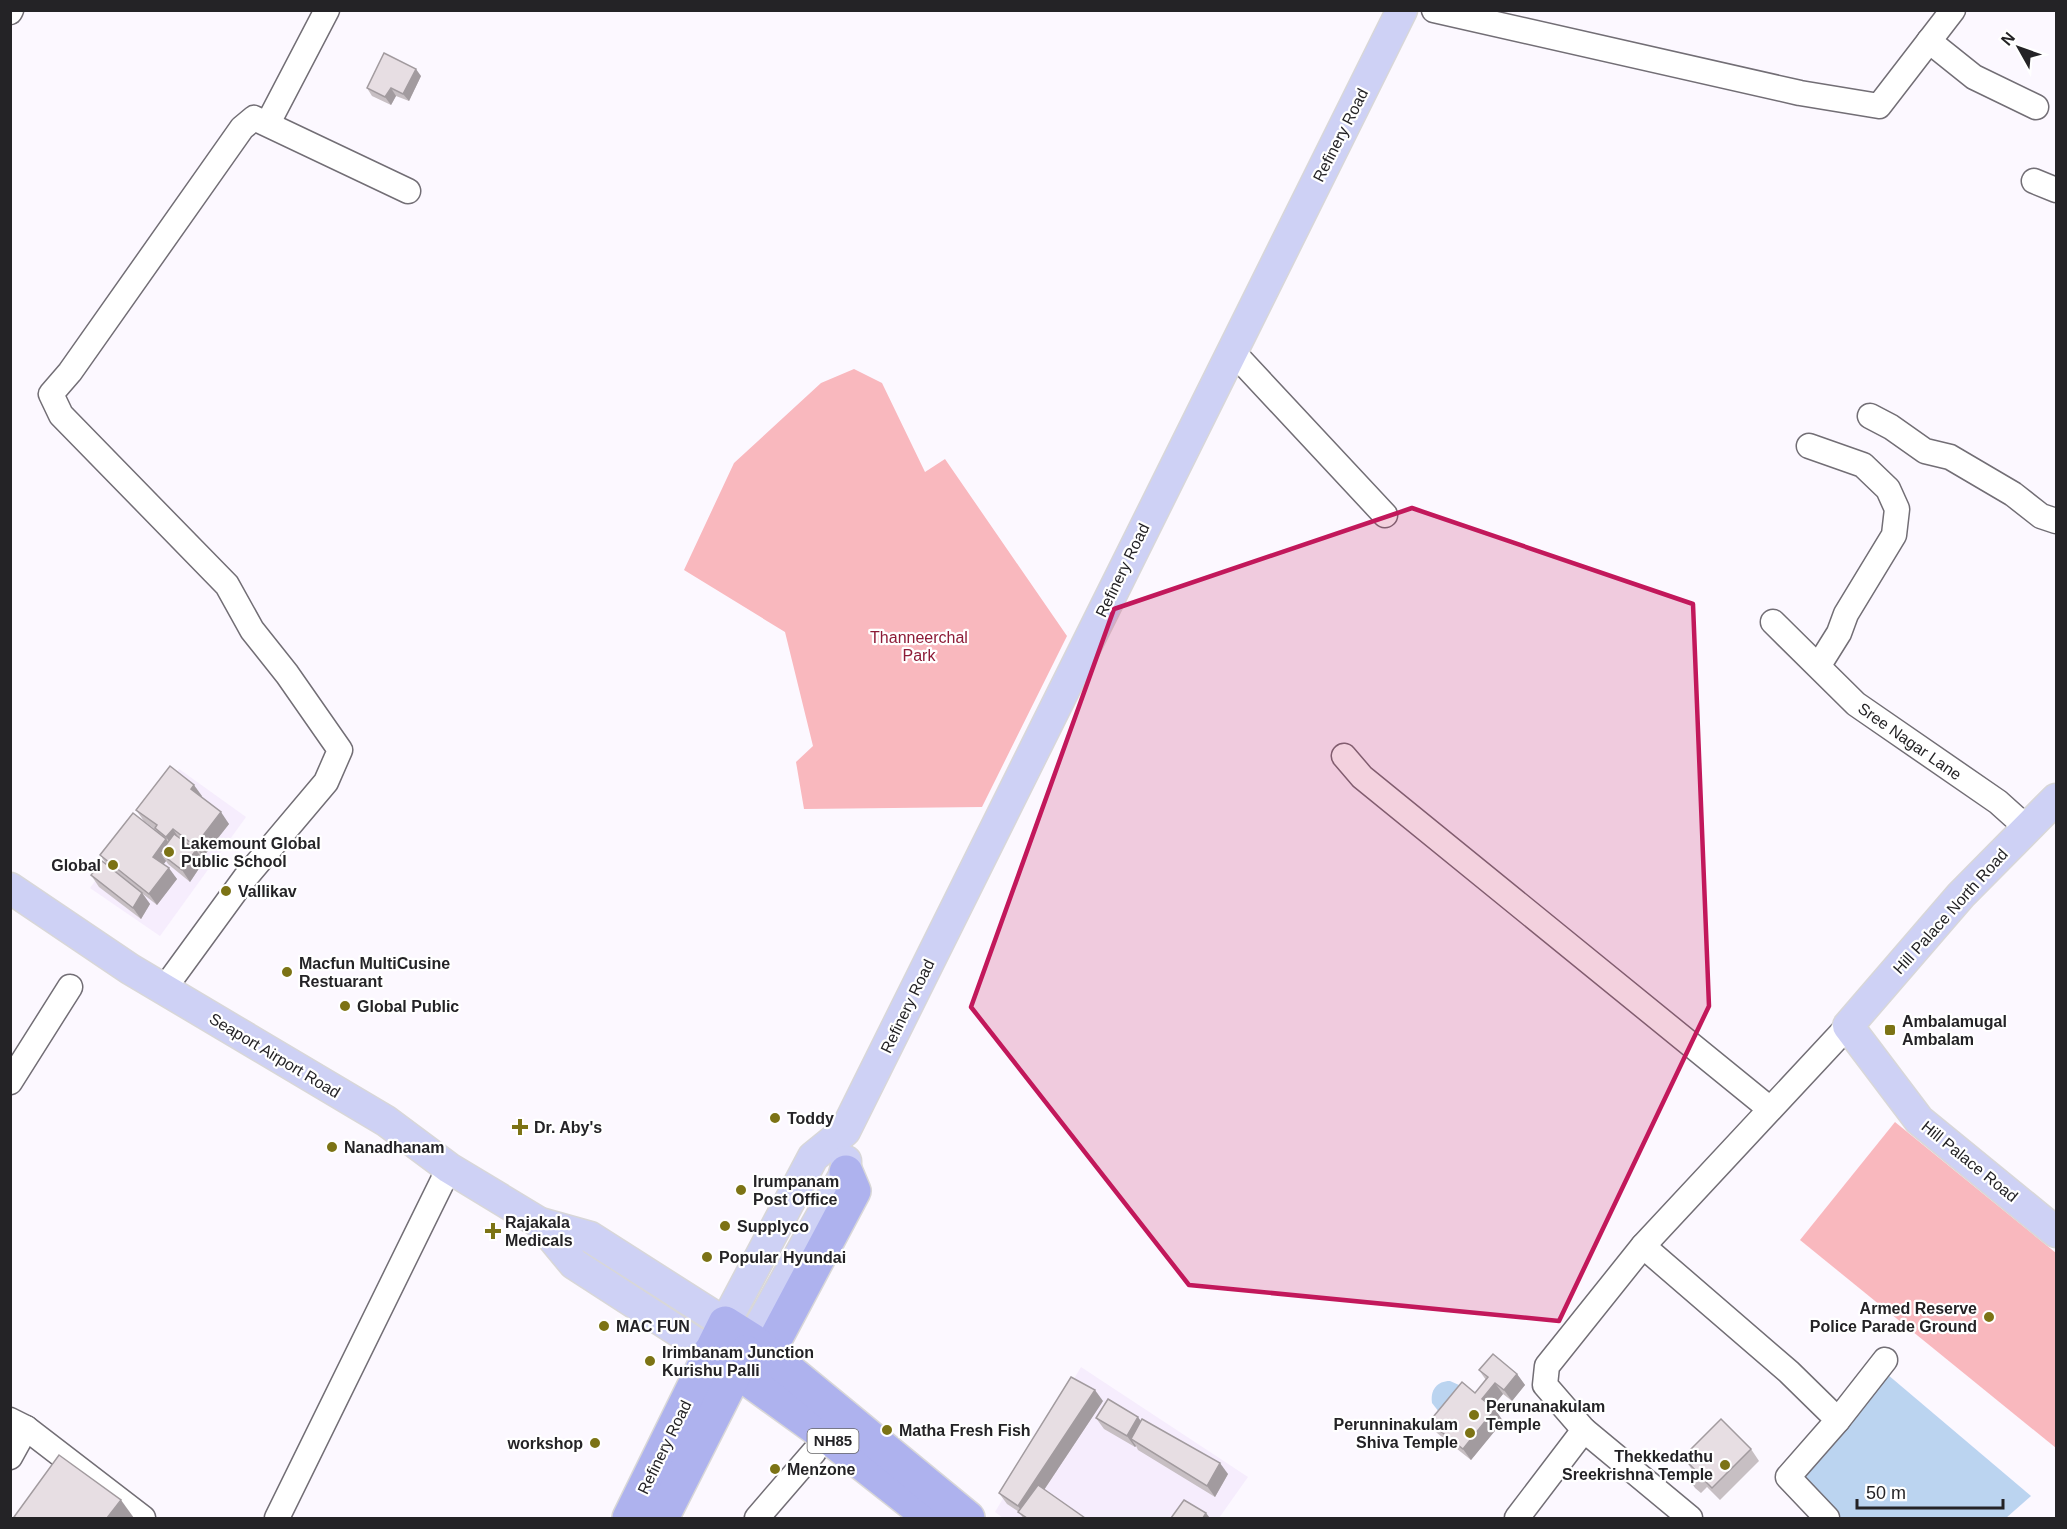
<svg xmlns="http://www.w3.org/2000/svg" width="2067" height="1529" viewBox="0 0 2067 1529" font-family="Helvetica,sans-serif">
	<style>
		.built { fill: #f6edfd }
		.green { fill: #f9b8be }
		.water { fill: #bbd4f0 }
		.lines { fill: none; stroke-linecap: round; stroke-linejoin: round }
		.minor-casing { stroke: #726e75; stroke-width: 27 }
		.major-casing { stroke: #d8d7d8; stroke-width: 33 }
		.highway-casing { stroke: #d8d7d8; stroke-width: 36 }
		.minor { stroke: #fff; stroke-width: 24 }
		.major { stroke: #ced1f5; stroke-width: 30 }
		.highway { stroke: #aeb2ee; stroke-width: 33 }
		.wall { fill: #c7bfc3 }
		.shaded-wall { fill: #a29b9f }
		.building { fill: #e7dee3; stroke: #a29b9f; stroke-width: 1.5 }
		.marked { fill: #c2185b; fill-opacity: 0.2; stroke: #c2185b; stroke-width: 4.5; stroke-linejoin: round }
		.poi-dot { fill: #7c7315; stroke: #fff; stroke-width: 2 }
		.labels { text-anchor: middle; stroke-width: 4.5; stroke-linejoin: round; paint-order: stroke }
		.shield { fill: #fff; stroke: #666567; stroke-width: 1.5 }
		.shield-label { font-size: 15px; font-weight: bold; fill: #242326 }
		.street-label { font-size: 16px; fill: #242326; stroke: #fff }
		.park-label { font-size: 16px; fill: #8d1b37; stroke: #fff }
		.poi-label { font-size: 16px; font-weight: bold; fill: #242326; stroke: #fff; text-anchor: start }
	</style>
	<rect width="100%" height="100%" fill="#fcf8ff"/>
	<g class="built">
		<polygon points="179,769 246,817 160,936 90,888"/>
		<polygon points="1081,1367 1248,1477 1219,1518 1003,1518 995,1512"/>
	</g>
	<g class="green">
		<polygon points="854,369 882,383 925,472 945,459 1067,636 982,807 804,809 796,762 813,746 785,632 684,570 734,463 821,383"/>
		<polygon points="1895,1122 2056,1253 2056,1448 1800,1240"/>
	</g>
	<g class="water">
		<polygon points="1881,1369 2031,1496 2006,1518 1836,1518 1798,1481"/>
		<path d="M1450,1381L1459,1385L1439,1412L1432,1403C1430,1390 1437,1381 1450,1381Z"/>
	</g>
	<g class="lines">
		<g class="minor-casing">
			<g id="minor">
				<polyline points="1434,10 1800,93 1879,106 1953,10"/>
				<polyline points="10,12 11,10"/>
				<polyline points="1929,41 1974,77 2036,107"/>
				<polyline points="268,123 327,10"/>
				<polyline points="2034,181 2056,190"/>
				<polyline points="1232,351 1385,515"/>
				<polyline points="1870,416 1891,427 1925,451 1950,457 2013,494 2041,516 2056,521"/>
				<polyline points="1809,446 1863,465 1888,489 1897,509 1894,535 1846,614 1839,633 1819,665"/>
				<polyline points="1773,622 1856,704 1998,802 2027,828"/>
				<polyline points="1344,756 1362,777 1770,1109"/>
				<polyline points="164,989 245,878 326,782 340,750 287,674 252,630 227,585 61,415 51,394 70,372 242,128 254,118 408,191"/>
				<polyline points="10,1082 70,987"/>
				<polyline points="1643,1246 1789,1372 1838,1420 1788,1477 1827,1518"/>
				<polyline points="10,1420 26,1428 143,1518"/>
				<polyline points="1838,1420 1885,1360"/>
				<polyline points="1584,1430 1690,1518"/>
				<polyline points="10,1457 26,1428"/>
				<polyline points="277,1518 449,1168"/>
				<polyline points="757,1518 814,1452"/>
				<polyline points="1517,1518 1584,1430 1545,1385 1547,1366 1643,1246 1848,1026"/>
			</g>
		</g>
		<g class="major-casing">
			<g id="major">
				<polyline points="2056,799 1961,895 1848,1026 1919,1120 2056,1232"/>
				<polyline points="10,888 130,969 386,1121 449,1168 540,1223 590,1237 725,1323 813,1157 845,1131 1402,10"/>
				<polyline points="540,1223 574,1264 710,1352"/>
				<polyline points="752,1340 846,1172 846,1161"/>
			</g>
		</g>
		<g class="highway-casing">
			<g id="highway">
				<polyline points="710,1352 832,1440 931,1518"/>
				<polyline points="768,1353 854,1191 846,1172"/>
				<polyline points="629,1518 725,1323 752,1340 968,1518"/>
				<polyline points="662,1518 746,1352"/>
			</g>
		</g>
		<use href="#minor" class="minor"/>
		<use href="#major" class="major"/>
		<use href="#highway" class="highway"/>
	</g>
	<g class="wall">
		<polygon points="421,76 409,101 396,96 391,105 372,96 367,88"/>
		<polygon points="202,796 201,797 229,824 203,857 200,856 204,861 190,882 168,864 166,861 163,864 177,879 157,905 143,894 150,904 141,919 99,887 91,875 107,865 100,855 157,832 155,829 144,821 136,810"/>
		<polygon points="1479,1370 1517,1374 1525,1385 1512,1401 1503,1394 1492,1407 1503,1421 1471,1460 1437,1433 1429,1422 1475,1393 1486,1380"/>
		<polygon points="1103,1401 1044,1490 1085,1518 1023,1518 1019,1512 1007,1504 999,1493"/>
		<polygon points="1096,1418 1141,1421 1228,1474 1215,1497 1138,1450 1136,1446 1135,1447 1104,1429"/>
		<polygon points="1751,1449 1759,1461 1720,1500 1707,1487 1701,1493 1695,1488 1687,1476 1693,1471 1683,1457"/>
	</g>
	<g class="shaded-wall">
		<polygon points="416,69 421,76 409,101 403,94"/>
		<polygon points="391,88 396,96 391,105 385,97"/>
		<polygon points="194,785 202,796 199,800 191,789"/>
		<polygon points="221,812 229,824 203,857 195,846"/>
		<polygon points="173,829 180,840 174,848 166,837"/>
		<polygon points="166,839 174,850 160,853 166,861 161,868 153,857"/>
		<polygon points="196,850 204,861 190,882 182,870"/>
		<polygon points="169,868 177,879 157,905 149,894"/>
		<polygon points="142,893 150,904 141,919 133,908"/>
		<polygon points="1517,1374 1525,1385 1512,1401 1504,1390"/>
		<polygon points="1495,1383 1503,1394 1490,1410 1482,1399"/>
		<polygon points="1095,1390 1103,1401 1026,1517 1018,1506"/>
		<polygon points="1495,1409 1503,1421 1471,1460 1463,1449"/>
		<polygon points="1138,1417 1146,1428 1131,1439 1136,1446 1135,1447 1127,1436"/>
		<polygon points="1220,1463 1228,1474 1215,1497 1207,1486"/>
		<polygon points="121,1500 134,1518 107,1518"/>
		<polygon points="1206,1513 1210,1518 1203,1518"/>
	</g>
	<g class="building">
		<polygon points="384,53 416,69 403,94 391,88 385,97 367,88"/>
		<polygon points="170,766 194,785 191,789 221,812 195,846 173,829 166,837 155,828 157,825 136,810"/>
		<polygon points="133,813 166,839 153,857 169,868 149,894 100,855"/>
		<polygon points="174,834 196,850 182,870 160,853"/>
		<polygon points="102,861 142,893 133,908 91,875"/>
		<polygon points="1493,1354 1517,1374 1504,1390 1495,1383 1482,1399 1495,1409 1463,1449 1429,1422 1462,1382 1475,1393 1488,1377 1479,1370"/>
		<polygon points="1071,1377 1095,1390 1018,1506 999,1493"/>
		<polygon points="1108,1399 1138,1417 1127,1436 1096,1418"/>
		<polygon points="1142,1419 1220,1463 1207,1486 1131,1439"/>
		<polygon points="1721,1419 1751,1449 1712,1488 1699,1475 1693,1482 1687,1476 1694,1469 1683,1457"/>
		<polygon points="59,1455 121,1500 107,1518 16,1518 14,1517"/>
		<polygon points="1038,1485 1085,1518 1027,1518 1018,1512"/>
		<polygon points="1184,1500 1206,1513 1203,1518 1171,1518"/>
	</g>
	<path class="marked" d="M1412,508L1693,604L1709,1006L1559,1321L1189,1285L971,1007L1114,609Z"/>
	<g class="poi-dot">
		<circle cx="169" cy="852" r="6"/>
		<circle cx="113" cy="865" r="6"/>
		<circle cx="226" cy="891" r="6"/>
		<circle cx="287" cy="972" r="6"/>
		<circle cx="345" cy="1006" r="6"/>
		<rect x="1884" y="1024" width="12" height="12" rx="3"/>
		<circle cx="775" cy="1118" r="6"/>
		<path d="M517 1118h6v6h6v6h-6v6h-6v-6h-6v-6h6z"/>
		<circle cx="332" cy="1147" r="6"/>
		<circle cx="741" cy="1190" r="6"/>
		<circle cx="725" cy="1226" r="6"/>
		<path d="M490 1222h6v6h6v6h-6v6h-6v-6h-6v-6h6z"/>
		<circle cx="707" cy="1257" r="6"/>
		<circle cx="1989" cy="1317" r="6"/>
		<circle cx="604" cy="1326" r="6"/>
		<circle cx="650" cy="1361" r="6"/>
		<circle cx="1474" cy="1415" r="6"/>
		<circle cx="887" cy="1430" r="6"/>
		<circle cx="1470" cy="1433" r="6"/>
		<circle cx="595" cy="1443" r="6"/>
		<circle cx="1725" cy="1465" r="6"/>
		<circle cx="775" cy="1469" r="6"/>
	</g>
	<g class="labels">
		<rect class="shield" x="807.5" y="1429" width="51" height="24" rx="4.5"/>
		<g class="shield-label">
			<text x="833" y="1446">NH85</text>
		</g>
		<g class="street-label">
			<text transform="translate(1340 135) rotate(-63)" y="6">Refinery Road</text>
			<text transform="translate(1122 570) rotate(-64)" y="6">Refinery Road</text>
			<text transform="translate(1910 741) rotate(35)" y="6">Sree Nagar Lane</text>
			<text transform="translate(1950 911) rotate(-48)" y="6">Hill Palace North Road</text>
			<text transform="translate(907 1006) rotate(-64)" y="6">Refinery Road</text>
			<text transform="translate(275 1055) rotate(31)" y="6">Seaport Airport Road</text>
			<text transform="translate(1970 1161) rotate(39)" y="6">Hill Palace Road</text>
			<text transform="translate(664 1447) rotate(-64)" y="6">Refinery Road</text>
		</g>
		<g class="park-label">
			<text x="919" y="643">Thanneerchal<tspan x="919" dy="18">Park</tspan></text>
		</g>
		<g class="poi-label">
			<text x="181" y="849">Lakemount Global<tspan x="181" dy="18">Public School</tspan></text>
			<text x="101" y="871" text-anchor="end">Global</text>
			<text x="238" y="897">Vallikav</text>
			<text x="299" y="969">Macfun MultiCusine<tspan x="299" dy="18">Restuarant</tspan></text>
			<text x="357" y="1012">Global Public</text>
			<text x="1902" y="1027">Ambalamugal<tspan x="1902" dy="18">Ambalam</tspan></text>
			<text x="787" y="1124">Toddy</text>
			<text x="534" y="1133">Dr. Aby's</text>
			<text x="344" y="1153">Nanadhanam</text>
			<text x="753" y="1187">Irumpanam<tspan x="753" dy="18">Post Office</tspan></text>
			<text x="505" y="1228">Rajakala<tspan x="505" dy="18">Medicals</tspan></text>
			<text x="737" y="1232">Supplyco</text>
			<text x="719" y="1263">Popular Hyundai</text>
			<text x="1977" y="1314" text-anchor="end">Armed Reserve<tspan x="1977" dy="18">Police Parade Ground</tspan></text>
			<text x="616" y="1332">MAC FUN</text>
			<text x="662" y="1358">Irimbanam Junction<tspan x="662" dy="18">Kurishu Palli</tspan></text>
			<text x="1486" y="1412">Perunanakulam<tspan x="1486" dy="18">Temple</tspan></text>
			<text x="1458" y="1430" text-anchor="end">Perunninakulam<tspan x="1458" dy="18">Shiva Temple</tspan></text>
			<text x="899" y="1436">Matha Fresh Fish</text>
			<text x="583" y="1449" text-anchor="end">workshop</text>
			<text x="1713" y="1462" text-anchor="end">Thekkedathu<tspan x="1713" dy="18">Sreekrishna Temple</tspan></text>
			<text x="787" y="1475">Menzone</text>
		</g>
	</g>
	<rect width="2067" height="1529" fill="none" stroke="#242326" stroke-width="24"/>
	<g transform="translate(2019 48) rotate(310)" stroke="#ffffff" stroke-width="4.5" paint-order="stroke">
	<path d="M0-4.5L10 22L0 15L-10 22Z" fill="#242326"/>
	<text y="-9" font-size="16" font-weight="bold" text-anchor="middle" fill="#242326">N</text>
	</g>
	<path d="M1857 1499v9h146v-9" fill="none" stroke="#242326" stroke-width="3"/>
	<text x="1866" y="1499" font-size="18" fill="#242326" stroke="#ffffff" stroke-width="4.5" paint-order="stroke">50 m</text>
</svg>
